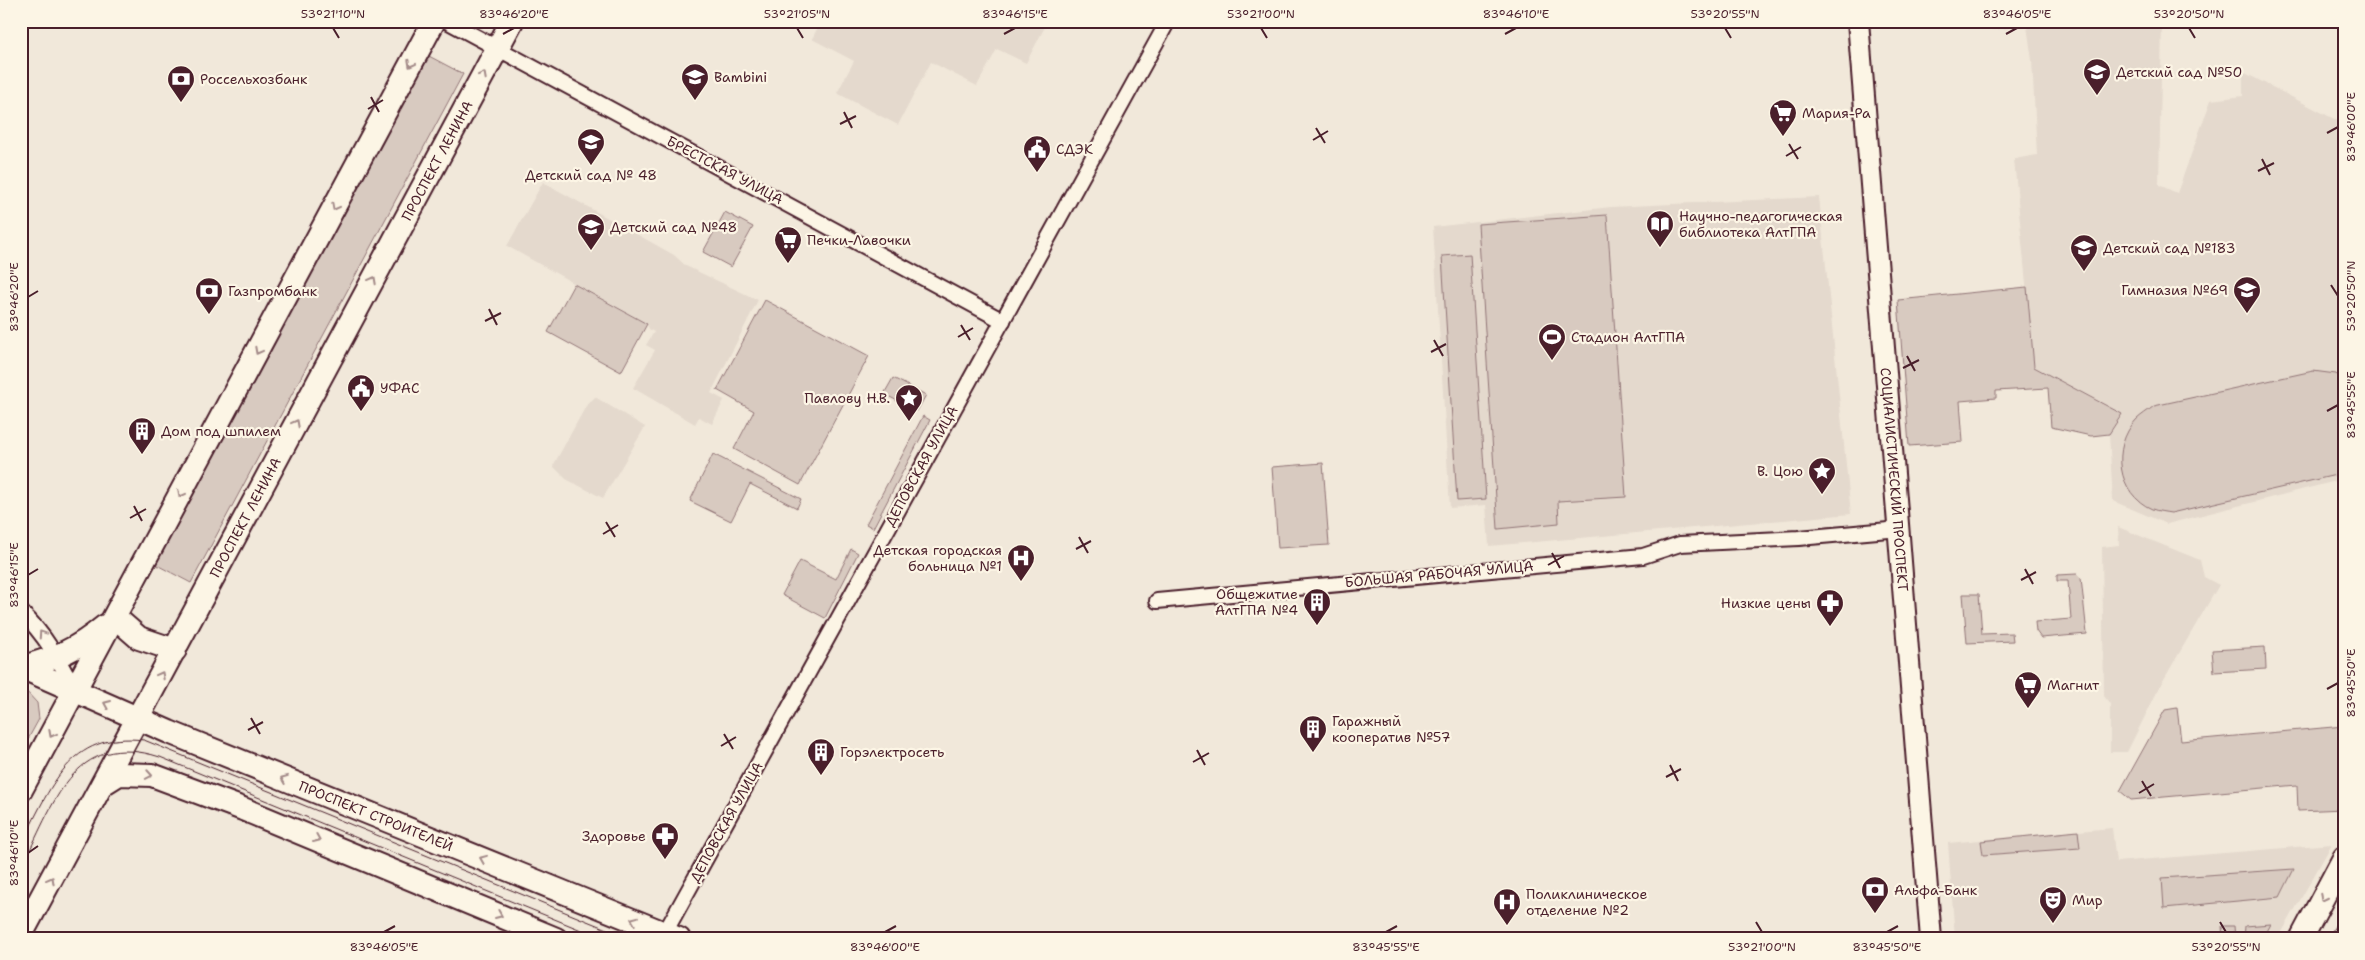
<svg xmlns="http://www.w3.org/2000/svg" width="2365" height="960" viewBox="0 0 2365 960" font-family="'Shantell Sans',sans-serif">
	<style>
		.built { fill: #e4d9cd }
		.green { fill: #d8cac0; stroke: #917476 }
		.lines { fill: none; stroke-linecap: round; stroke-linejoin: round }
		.street-casing { stroke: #4a1f2b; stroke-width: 18 }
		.secondary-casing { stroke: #4a1f2b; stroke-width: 24 }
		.primary-casing { stroke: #4a1f2b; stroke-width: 26 }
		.street { stroke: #fcf5e5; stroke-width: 14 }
		.secondary { stroke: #fcf5e5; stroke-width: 20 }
		.primary { stroke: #fcf5e5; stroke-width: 22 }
		.tram { stroke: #4a1f2b; stroke-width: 1 }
		.oneway { stroke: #a38a88 }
		.ticks { fill: none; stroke: #4a1f2b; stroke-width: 2 }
		.labels { text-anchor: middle; stroke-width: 4.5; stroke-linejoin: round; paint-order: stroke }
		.poi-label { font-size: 14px; fill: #4a1f2b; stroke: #fcf5e5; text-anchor: start }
		.street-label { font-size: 14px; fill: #4a1f2b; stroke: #fcf5e5 }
		.neatline { fill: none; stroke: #4a1f2b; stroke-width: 2 }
		.ticks-label { font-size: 12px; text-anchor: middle; fill: #4a1f2b }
	</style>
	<rect width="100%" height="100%" fill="#f1e8da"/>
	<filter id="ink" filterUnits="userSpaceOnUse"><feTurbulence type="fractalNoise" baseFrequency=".02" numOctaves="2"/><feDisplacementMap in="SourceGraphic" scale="10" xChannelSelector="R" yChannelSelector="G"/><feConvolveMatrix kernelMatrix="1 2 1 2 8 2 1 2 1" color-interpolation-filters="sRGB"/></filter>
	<g filter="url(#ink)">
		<g class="built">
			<polygon points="821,21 1048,21 1026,63 997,49 977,86 931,62 898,125 837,93 854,61 812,39"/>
			<polygon points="1991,21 2162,21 2159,185 2177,193 2211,100 2243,96 2243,72 2344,124 2344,479 2167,524 2113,501 2109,434 2122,414 2034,367 2014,159 2037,155 2032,60 2027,26 1992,30"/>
			<polygon points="543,182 674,255 686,266 758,300 711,393 724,400 712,424 699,417 695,424 633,388 655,350 646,345 654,332 649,329 647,324 507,246"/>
			<polygon points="1819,197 1851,514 1489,546 1486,505 1450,508 1433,227 1611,207"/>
			<polygon points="595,397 645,427 603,498 566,479 553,466 586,406"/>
			<polygon points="2118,527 2200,560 2204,577 2219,585 2160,686 2127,752 2110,752 2110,704 2104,696 2102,547 2119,545"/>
			<polygon points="2112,828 2116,862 2332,844 2278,939 1955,939 1948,843"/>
		</g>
		<g class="green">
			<polygon points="427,55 463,74 191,583 155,564"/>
			<polygon points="725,212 753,227 731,267 703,252"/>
			<polygon points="1607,215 1626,497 1558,501 1559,523 1498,529 1478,224"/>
			<polygon points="1470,254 1486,499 1457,501 1442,256"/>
			<polygon points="574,284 647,324 621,372 548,332"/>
			<polygon points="2027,287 2034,367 2122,414 2109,434 2091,436 2051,427 2048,388 1996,391 1996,398 1960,401 1963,442 1909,446 1898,300"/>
			<polygon points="765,300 869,356 800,485 734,449 754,411 717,390"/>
			<path d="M2313,371L2336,374L2344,381V469L2336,475L2171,513C2165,512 2157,511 2152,509C2117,494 2111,447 2136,420C2141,415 2148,411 2154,406Z"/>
			<polygon points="893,378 926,395 917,411 884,394"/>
			<polygon points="923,416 930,420 873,528 866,524"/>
			<polygon points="713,454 801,499 797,508 750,484 731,521 690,501"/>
			<polygon points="1323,463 1329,545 1278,548 1272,467"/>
			<polygon points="851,549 858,553 825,618 782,595 800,561 836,579"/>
			<polygon points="2077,574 2081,578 2087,634 2041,638 2036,631 2035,622 2071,619 2068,581 2057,581 2057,575"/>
			<polygon points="1963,594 1979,594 1982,634 2012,633 2013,641 1967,643"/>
			<polygon points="2265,647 2266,669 2214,672 2212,650"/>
			<polygon points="21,690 26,691 37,703 39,719 21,752"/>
			<polygon points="2177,708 2181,741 2344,726 2344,809 2298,811 2297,785 2131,800 2120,791 2165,710"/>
			<polygon points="2078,831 2080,848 1983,855 1981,841"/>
			<polygon points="2294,869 2280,897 2164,908 2162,878"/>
			<polygon points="2271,924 2263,939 2244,939 2245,926"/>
			<polygon points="2222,926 2234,926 2235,939 2223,939"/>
			<polygon points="2212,933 2213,939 2164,939 2164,937"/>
		</g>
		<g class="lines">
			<g class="street-casing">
				<g id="street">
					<polyline points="447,21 1003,321"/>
					<polyline points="1157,601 1643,556 1680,544 1799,538 1900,529"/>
					<path d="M21,612C45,634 60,662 75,691"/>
					<polyline points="662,938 1168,21"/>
				</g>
			</g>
			<g class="secondary-casing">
				<g id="secondary">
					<path id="s1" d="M1858,21L1931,939"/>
				</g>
			</g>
			<g class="primary-casing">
				<g id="primary">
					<polyline points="115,617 139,638 175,650"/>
					<path id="s2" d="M21,667L169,732L679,939"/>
					<path d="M23,667C58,657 76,650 105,626"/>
					<polyline points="103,784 119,774 152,775 243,809 556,939"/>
					<polyline points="21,790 434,21"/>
					<path id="s3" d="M21,935L512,21"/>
					<polyline points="2301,939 2344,858"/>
				</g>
			</g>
			<use href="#street" class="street"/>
			<use href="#secondary" class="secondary"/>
			<use href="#primary" class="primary"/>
			<g class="tram">
				<path d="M21,844C51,788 68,731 144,740L631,939"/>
				<path d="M21,868C54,805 72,729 160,757L603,939"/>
				<polyline points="2328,939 2344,909"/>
				<polyline points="2340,939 2344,932"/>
			</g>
		</g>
		<defs><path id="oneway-chevron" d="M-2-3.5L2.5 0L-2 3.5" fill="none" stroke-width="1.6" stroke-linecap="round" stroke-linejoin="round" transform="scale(1.25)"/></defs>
		<g class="oneway">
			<use href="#oneway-chevron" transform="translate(411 64) rotate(118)"/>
			<use href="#oneway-chevron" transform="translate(483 75) rotate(-62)"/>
			<use href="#oneway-chevron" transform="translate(335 207) rotate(118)"/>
			<use href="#oneway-chevron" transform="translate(373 280) rotate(-62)"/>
			<use href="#oneway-chevron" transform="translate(258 351) rotate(118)"/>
			<use href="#oneway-chevron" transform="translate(296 423) rotate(-62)"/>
			<use href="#oneway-chevron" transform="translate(181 494) rotate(118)"/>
			<use href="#oneway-chevron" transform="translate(42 634) rotate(-124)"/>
			<use href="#oneway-chevron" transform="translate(161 675) rotate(-62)"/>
			<use href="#oneway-chevron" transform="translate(107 704) rotate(-157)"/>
			<use href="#oneway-chevron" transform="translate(52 734) rotate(118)"/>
			<use href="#oneway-chevron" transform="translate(149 775) rotate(10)"/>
			<use href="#oneway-chevron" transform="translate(284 779) rotate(-158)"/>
			<use href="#oneway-chevron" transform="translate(317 839) rotate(23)"/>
			<use href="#oneway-chevron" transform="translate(483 859) rotate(-158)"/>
			<use href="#oneway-chevron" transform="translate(51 880) rotate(-61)"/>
			<use href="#oneway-chevron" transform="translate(2323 898) rotate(117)"/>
			<use href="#oneway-chevron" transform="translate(499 915) rotate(23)"/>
			<use href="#oneway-chevron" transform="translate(634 920) rotate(-158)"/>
		</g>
	</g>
	<path class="ticks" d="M333,28L339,38M797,28L803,38M1261,28L1267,38M1725,28L1731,38M2189,28L2195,38M503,34L514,28M1004,34L1015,28M1505,34L1516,28M2006,34L2017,28M371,97L379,112M368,109L383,100M844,112L852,128M840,124L856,116M1316,128L1325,143M2327,133L2338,127M1313,140L1328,131M1789,144L1798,159M1786,156L1801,147M2262,159L2270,175M2258,171L2274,163M2331,285L2338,296M28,297L38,291M489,309L497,325M485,321L501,313M961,325L970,340M958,337L973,328M1434,340L1443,356M1431,352L1446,344M1907,356L1915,371M1903,368L1919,360M2327,411L2338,405M134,506L142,521M130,518L146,509M606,522L615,537M603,534L618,525M1079,537L1088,553M1076,549L1091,541M1552,553L1560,568M1548,565L1564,556M2025,569L2033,584M28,575L38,569M2021,580L2036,572M2327,689L2338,683M251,718L260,734M248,730L263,722M724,734L733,749M721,746L736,737M1197,750L1205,765M1193,762L1209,753M1670,765L1678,781M1666,777L1681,769M2142,781L2151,796M2139,793L2154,784M28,853L38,846M1756,922L1762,932M2220,922L2226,932M384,932L395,926M885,932L896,926M1386,932L1397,926M1887,932L1898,926"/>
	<defs>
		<g id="school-pin" transform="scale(1.4375)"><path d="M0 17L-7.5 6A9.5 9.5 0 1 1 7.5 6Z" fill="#4a1f2b" stroke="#fcf5e5"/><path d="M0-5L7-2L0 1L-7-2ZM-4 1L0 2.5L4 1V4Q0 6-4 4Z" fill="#fff"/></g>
		<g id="bank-pin" transform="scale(1.4375)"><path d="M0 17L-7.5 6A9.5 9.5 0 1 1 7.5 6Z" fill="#4a1f2b" stroke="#fcf5e5"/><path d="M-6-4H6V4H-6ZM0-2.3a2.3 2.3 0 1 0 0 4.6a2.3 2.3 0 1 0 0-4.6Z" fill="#fff"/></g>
		<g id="supermarket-pin" transform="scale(1.4375)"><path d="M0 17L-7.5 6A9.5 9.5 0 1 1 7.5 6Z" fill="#4a1f2b" stroke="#fcf5e5"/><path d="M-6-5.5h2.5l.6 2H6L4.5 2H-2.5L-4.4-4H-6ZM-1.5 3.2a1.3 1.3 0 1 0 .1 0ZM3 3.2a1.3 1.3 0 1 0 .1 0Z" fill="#fff"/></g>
		<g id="civic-pin" transform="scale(1.4375)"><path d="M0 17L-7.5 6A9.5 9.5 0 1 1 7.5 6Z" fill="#4a1f2b" stroke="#fcf5e5"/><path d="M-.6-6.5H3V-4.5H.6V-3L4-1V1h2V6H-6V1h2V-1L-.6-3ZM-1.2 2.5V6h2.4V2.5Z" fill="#fff"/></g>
		<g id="library-pin" transform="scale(1.4375)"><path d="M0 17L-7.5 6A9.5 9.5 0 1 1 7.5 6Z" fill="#4a1f2b" stroke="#fcf5e5"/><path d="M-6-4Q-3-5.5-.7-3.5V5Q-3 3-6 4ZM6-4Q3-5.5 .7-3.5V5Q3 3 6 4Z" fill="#fff"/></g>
		<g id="stadium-pin" transform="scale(1.4375)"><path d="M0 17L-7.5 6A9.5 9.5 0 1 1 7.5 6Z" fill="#4a1f2b" stroke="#fcf5e5"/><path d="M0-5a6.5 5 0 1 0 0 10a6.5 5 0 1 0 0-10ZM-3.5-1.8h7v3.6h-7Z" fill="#fff"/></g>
		<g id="sight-pin" transform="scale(1.4375)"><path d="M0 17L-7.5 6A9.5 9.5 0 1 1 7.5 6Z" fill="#4a1f2b" stroke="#fcf5e5"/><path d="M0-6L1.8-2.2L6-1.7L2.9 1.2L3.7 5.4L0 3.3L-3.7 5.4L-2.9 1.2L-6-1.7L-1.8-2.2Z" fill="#fff"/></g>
		<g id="building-pin" transform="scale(1.4375)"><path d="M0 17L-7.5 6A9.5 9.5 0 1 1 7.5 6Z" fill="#4a1f2b" stroke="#fcf5e5"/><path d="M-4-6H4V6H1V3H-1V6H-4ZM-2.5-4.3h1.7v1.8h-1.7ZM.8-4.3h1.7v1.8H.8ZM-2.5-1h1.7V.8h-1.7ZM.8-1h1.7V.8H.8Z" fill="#fff"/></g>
		<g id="hospital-pin" transform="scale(1.4375)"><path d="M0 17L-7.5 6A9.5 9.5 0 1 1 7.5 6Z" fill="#4a1f2b" stroke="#fcf5e5"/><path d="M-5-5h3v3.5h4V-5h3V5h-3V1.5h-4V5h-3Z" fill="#fff"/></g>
		<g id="pharmacy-pin" transform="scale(1.4375)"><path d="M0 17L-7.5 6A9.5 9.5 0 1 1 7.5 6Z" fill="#4a1f2b" stroke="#fcf5e5"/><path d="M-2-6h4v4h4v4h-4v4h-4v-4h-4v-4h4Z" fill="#fff"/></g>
		<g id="theatre-pin" transform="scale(1.4375)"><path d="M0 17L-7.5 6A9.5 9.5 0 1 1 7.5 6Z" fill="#4a1f2b" stroke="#fcf5e5"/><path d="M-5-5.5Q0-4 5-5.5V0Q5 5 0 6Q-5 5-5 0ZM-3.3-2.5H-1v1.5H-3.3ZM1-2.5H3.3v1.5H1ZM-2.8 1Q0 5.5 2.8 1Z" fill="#fff"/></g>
	</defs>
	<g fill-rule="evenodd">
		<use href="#school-pin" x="2097" y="72"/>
		<use href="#school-pin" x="695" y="77"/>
		<use href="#bank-pin" x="181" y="79"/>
		<use href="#supermarket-pin" x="1783" y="113"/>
		<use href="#school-pin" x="591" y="142"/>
		<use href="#civic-pin" x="1037" y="149"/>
		<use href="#library-pin" x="1660" y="224"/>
		<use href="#school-pin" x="591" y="227"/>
		<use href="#supermarket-pin" x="788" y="240"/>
		<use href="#school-pin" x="2084" y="248"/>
		<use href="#school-pin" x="2247" y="290"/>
		<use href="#bank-pin" x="209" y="291"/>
		<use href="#stadium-pin" x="1552" y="337"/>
		<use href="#civic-pin" x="361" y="388"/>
		<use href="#sight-pin" x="909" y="398"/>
		<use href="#building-pin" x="142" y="431"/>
		<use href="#sight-pin" x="1822" y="471"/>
		<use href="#hospital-pin" x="1021" y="558"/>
		<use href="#building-pin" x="1317" y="602"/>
		<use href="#pharmacy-pin" x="1830" y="603"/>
		<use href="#supermarket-pin" x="2028" y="685"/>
		<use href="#building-pin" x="1313" y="729"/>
		<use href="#building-pin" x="821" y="752"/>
		<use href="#pharmacy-pin" x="665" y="836"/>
		<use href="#bank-pin" x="1875" y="890"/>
		<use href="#theatre-pin" x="2053" y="900"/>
		<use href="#hospital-pin" x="1507" y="902"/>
	</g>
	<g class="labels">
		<g class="poi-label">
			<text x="2116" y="77">Детский сад №50</text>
			<text x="714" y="82">Bambini</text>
			<text x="200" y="84">Россельхозбанк</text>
			<text x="1802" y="118">Мария-Ра</text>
			<text x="1056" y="154">СДЭК</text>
			<text x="591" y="180" text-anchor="middle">Детский сад № 48</text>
			<text x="1679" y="221">Научно-педагогическая<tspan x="1679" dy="16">библиотека АлтГПА</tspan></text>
			<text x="610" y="232">Детский сад №48</text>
			<text x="807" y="245">Печки-Лавочки</text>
			<text x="2103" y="253">Детский сад №183</text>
			<text x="2228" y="295" text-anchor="end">Гимназия №69</text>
			<text x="228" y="296">Газпромбанк</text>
			<text x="1571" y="342">Стадион АлтГПА</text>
			<text x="380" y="393">УФАС</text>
			<text x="890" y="403" text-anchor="end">Павлову Н.В.</text>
			<text x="161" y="436">Дом под шпилем</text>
			<text x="1803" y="476" text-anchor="end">В. Цою</text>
			<text x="1002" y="555" text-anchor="end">Детская городская<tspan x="1002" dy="16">больница №1</tspan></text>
			<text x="1298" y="599" text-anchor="end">Общежитие<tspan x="1298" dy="16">АлтГПА №4</tspan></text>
			<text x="1811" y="608" text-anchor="end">Низкие цены</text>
			<text x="2047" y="690">Магнит</text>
			<text x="1332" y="726">Гаражный<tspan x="1332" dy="16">кооператив №57</tspan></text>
			<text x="840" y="757">Горэлектросеть</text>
			<text x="646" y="841" text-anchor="end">Здоровье</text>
			<text x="1894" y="895">Альфа-Банк</text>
			<text x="1526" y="899">Поликлиническое<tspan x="1526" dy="16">отделение №2</tspan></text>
			<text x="2072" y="905">Мир</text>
		</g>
		<g class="street-label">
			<text dy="5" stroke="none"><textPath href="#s3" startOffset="879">ПРОСПЕКТ ЛЕНИНА</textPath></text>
			<text transform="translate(725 170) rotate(28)" y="5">БРЕСТСКАЯ УЛИЦА</text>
			<text transform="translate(921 466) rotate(-61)" y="5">ДЕПОВСКАЯ УЛИЦА</text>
			<text dy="5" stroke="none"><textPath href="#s1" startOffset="460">СОЦИАЛИСТИЧЕСКИЙ ПРОСПЕКТ</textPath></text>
			<text dy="5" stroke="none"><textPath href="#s3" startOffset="474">ПРОСПЕКТ ЛЕНИНА</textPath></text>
			<text transform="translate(1439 574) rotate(-5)" y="5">БОЛЬШАЯ РАБОЧАЯ УЛИЦА</text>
			<text dy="5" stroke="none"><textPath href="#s2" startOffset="385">ПРОСПЕКТ СТРОИТЕЛЕЙ</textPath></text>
			<text transform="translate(726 822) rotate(-61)" y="5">ДЕПОВСКАЯ УЛИЦА</text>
		</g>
	</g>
	<rect width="2365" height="960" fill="none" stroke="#fcf5e5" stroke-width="55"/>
	<rect x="28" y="28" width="2310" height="904" class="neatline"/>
	<g class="ticks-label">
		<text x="333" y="18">53°21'10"N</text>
		<text x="514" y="18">83°46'20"E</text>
		<text x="797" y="18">53°21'05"N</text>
		<text x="1015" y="18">83°46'15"E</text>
		<text x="1261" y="18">53°21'00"N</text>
		<text x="1516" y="18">83°46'10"E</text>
		<text x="1725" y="18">53°20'55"N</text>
		<text x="2017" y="18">83°46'05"E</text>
		<text x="2189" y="18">53°20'50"N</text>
		<text transform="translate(2351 127) rotate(-90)" y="4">83°46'00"E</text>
		<text transform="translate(2351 296) rotate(-90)" y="4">53°20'50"N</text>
		<text transform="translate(14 297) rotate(-90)" y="4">83°46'20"E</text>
		<text transform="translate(2351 405) rotate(-90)" y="4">83°45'55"E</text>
		<text transform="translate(14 575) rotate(-90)" y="4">83°46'15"E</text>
		<text transform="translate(2351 683) rotate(-90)" y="4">83°45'50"E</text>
		<text transform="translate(14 853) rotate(-90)" y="4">83°46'10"E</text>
		<text x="384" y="951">83°46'05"E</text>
		<text x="885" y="951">83°46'00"E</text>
		<text x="1386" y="951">83°45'55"E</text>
		<text x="1762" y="951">53°21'00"N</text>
		<text x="1887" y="951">83°45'50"E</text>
		<text x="2226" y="951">53°20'55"N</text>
	</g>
</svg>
